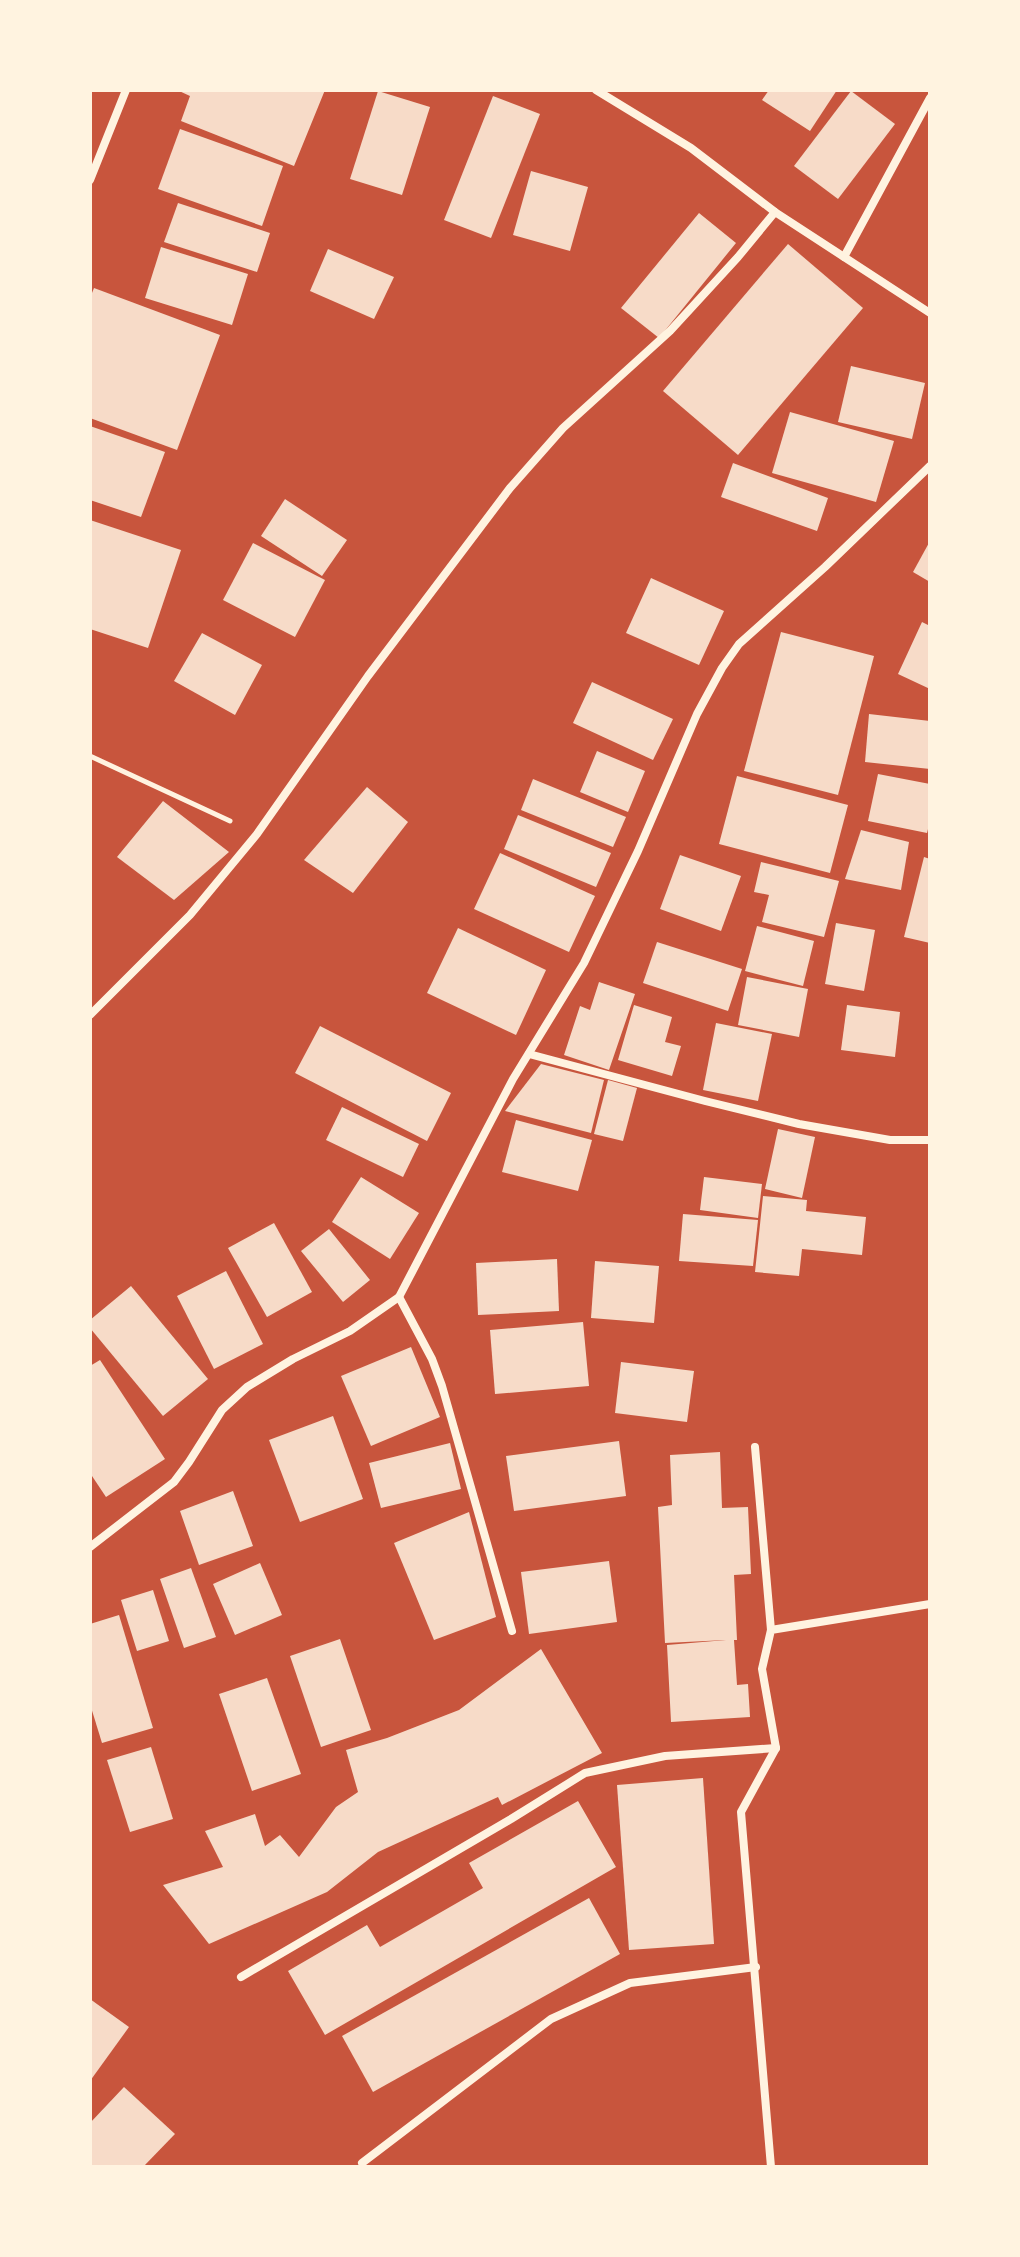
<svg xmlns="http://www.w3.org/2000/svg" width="1020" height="2257" viewBox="0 0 1020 2257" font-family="'Playfair Display',serif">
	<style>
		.building { fill: #f7dbc8 }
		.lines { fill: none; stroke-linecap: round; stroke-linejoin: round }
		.path { stroke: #fff3e0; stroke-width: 5 }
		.minor { stroke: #fff3e0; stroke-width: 8 }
	</style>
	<rect width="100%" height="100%" fill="#c8553d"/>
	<g class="building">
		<polygon points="177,90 325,90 294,166 181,121 190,96"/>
		<polygon points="769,90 837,90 810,131 762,100"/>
		<polygon points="378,91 430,107 402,195 350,179"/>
		<polygon points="851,91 895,124 838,199 794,166"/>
		<polygon points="493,96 540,114 491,238 444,220"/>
		<polygon points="180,129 283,166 262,226 158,189"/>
		<polygon points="531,171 588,187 570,251 513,235"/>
		<polygon points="178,203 270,233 257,272 164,242"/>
		<polygon points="699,213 736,243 659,338 621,308"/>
		<polygon points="788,244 863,308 738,455 663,391"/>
		<polygon points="161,247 248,274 232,325 145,298"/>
		<polygon points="328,249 394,277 374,319 310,291"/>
		<polygon points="94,288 220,335 177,450 90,418 90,298"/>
		<polygon points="851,366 925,383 912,439 838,422"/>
		<polygon points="790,412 894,441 876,502 772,473"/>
		<polygon points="90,426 165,452 141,517 90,500"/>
		<polygon points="733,463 828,498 817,531 721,497"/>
		<polygon points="285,499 347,540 322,576 261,536"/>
		<polygon points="90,520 181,550 148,648 90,629"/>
		<polygon points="930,541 930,582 913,572"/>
		<polygon points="253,543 325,580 295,637 223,600"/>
		<polygon points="651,578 724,611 699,665 626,633"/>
		<polygon points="922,622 930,626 930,689 898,674"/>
		<polygon points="781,632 874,656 838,795 744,771"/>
		<polygon points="202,633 262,665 235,715 174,681"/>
		<polygon points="592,682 673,719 653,760 573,723"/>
		<polygon points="869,714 930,721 930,769 865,762"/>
		<polygon points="597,751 645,771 628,812 580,792"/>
		<polygon points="878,774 930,784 930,821 927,833 868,821"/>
		<polygon points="737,776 848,805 830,873 719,844"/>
		<polygon points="533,779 626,817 613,847 521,810"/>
		<polygon points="367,787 408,822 353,893 304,860"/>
		<polygon points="163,801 229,852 174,900 117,857"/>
		<polygon points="518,815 611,853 596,887 504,849"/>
		<polygon points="861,830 909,842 901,890 845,879"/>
		<polygon points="500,853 595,896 569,952 474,909"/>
		<polygon points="680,855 741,876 721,931 660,909"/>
		<polygon points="924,857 930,859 930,943 904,937"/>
		<polygon points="761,862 839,881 824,937 762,922 769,895 754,892"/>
		<polygon points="836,923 875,930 864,991 825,984"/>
		<polygon points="757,926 814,941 803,986 745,971"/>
		<polygon points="458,928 546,970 516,1035 427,993"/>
		<polygon points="657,942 742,969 728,1011 643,983"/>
		<polygon points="747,977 808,989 799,1037 738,1025"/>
		<polygon points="599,982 635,994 609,1070 564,1055 580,1006 590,1010"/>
		<polygon points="634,1005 672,1017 665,1042 681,1046 672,1076 618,1060"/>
		<polygon points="847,1005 900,1012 895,1057 841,1050"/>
		<polygon points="716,1023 772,1034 758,1101 703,1090"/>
		<polygon points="320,1026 451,1093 427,1141 295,1073"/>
		<polygon points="541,1064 604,1080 591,1133 505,1111"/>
		<polygon points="608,1080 637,1088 623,1141 594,1134"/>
		<polygon points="342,1107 419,1144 403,1177 326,1140"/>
		<polygon points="516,1120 592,1140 578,1191 502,1172"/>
		<polygon points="778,1129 815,1137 802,1198 765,1189"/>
		<polygon points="361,1177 419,1213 390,1259 332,1222"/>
		<polygon points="704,1177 762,1184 758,1218 700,1210"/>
		<polygon points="763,1196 807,1200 806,1211 866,1217 862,1255 802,1249 799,1276 755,1272"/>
		<polygon points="683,1214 758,1220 753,1266 679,1261"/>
		<polygon points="274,1223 312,1292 267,1317 228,1248"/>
		<polygon points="329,1229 370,1280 343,1302 301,1251"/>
		<polygon points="557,1259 559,1311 478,1315 476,1263"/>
		<polygon points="595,1261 659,1266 654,1323 591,1318"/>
		<polygon points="226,1271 263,1344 214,1369 177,1296"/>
		<polygon points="131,1286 208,1379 163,1416 90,1328 90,1320"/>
		<polygon points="583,1322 589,1386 495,1394 490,1330"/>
		<polygon points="411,1347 440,1417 371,1446 341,1376"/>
		<polygon points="100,1360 165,1459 106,1497 90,1473 90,1366"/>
		<polygon points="621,1362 694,1371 687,1422 615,1413"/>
		<polygon points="333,1416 363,1499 300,1522 269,1440"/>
		<polygon points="619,1441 626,1496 514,1511 506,1456"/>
		<polygon points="450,1443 461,1489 381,1508 369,1463"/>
		<polygon points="720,1452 722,1508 748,1507 751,1574 734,1575 737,1640 734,1640 737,1685 748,1684 750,1717 671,1722 667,1645 726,1640 665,1643 658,1507 672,1505 670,1455"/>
		<polygon points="233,1491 253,1546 199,1565 180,1511"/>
		<polygon points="469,1512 496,1617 434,1640 394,1543"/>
		<polygon points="609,1561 617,1622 529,1634 521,1572"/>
		<polygon points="260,1563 282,1615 235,1635 213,1584"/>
		<polygon points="191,1568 216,1637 184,1648 160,1579"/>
		<polygon points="153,1590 169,1641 137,1651 121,1600"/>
		<polygon points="119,1615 153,1728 102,1743 90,1704 90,1624"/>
		<polygon points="340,1639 371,1730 321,1747 290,1656"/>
		<polygon points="541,1649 602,1753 502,1805 498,1797 378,1852 327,1892 209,1944 163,1885 223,1867 205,1831 255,1814 265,1846 280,1835 299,1857 336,1807 358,1792 346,1750 387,1738 459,1710"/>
		<polygon points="267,1678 301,1774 252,1791 219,1694"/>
		<polygon points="151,1747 173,1819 130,1832 107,1760"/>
		<polygon points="703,1778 714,1944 629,1950 617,1785"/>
		<polygon points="578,1801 616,1867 325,2035 288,1971 367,1925 380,1947 443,1911 483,1888 469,1863"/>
		<polygon points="589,1898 620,1954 373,2092 342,2036"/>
		<polygon points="90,1999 129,2027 90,2081"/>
		<polygon points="124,2087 175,2134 143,2167 90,2167 90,2123"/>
	</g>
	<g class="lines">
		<polyline class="path" points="90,756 230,821"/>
		<g class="minor">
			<polyline points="596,90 691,148 775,212 930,313"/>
			<polyline points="90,180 126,90"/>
			<polyline points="844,257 930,98"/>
			<polyline points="90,1015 190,915 257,834 368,676 510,488 563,428 670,331 738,257 775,212"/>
			<polyline points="529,1054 705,1101 799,1124 890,1140 930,1140"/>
			<polyline points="399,1297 432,1359 442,1386 512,1631"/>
			<polyline points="755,1447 771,1630"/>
			<polyline points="90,1547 174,1482 189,1462 222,1410 247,1387 293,1359 350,1331 399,1297 513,1079 584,963 638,851 697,714 722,668 739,644 825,567 930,466"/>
			<polyline points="241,1977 511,1819 585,1773 665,1756 776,1748"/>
			<polyline points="362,2163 551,2019 630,1983 756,1967"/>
			<polyline points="771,2167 741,1812 776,1748 762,1669 771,1630 930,1604"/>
		</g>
	</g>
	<rect width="1020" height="2257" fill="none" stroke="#fff3e0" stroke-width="184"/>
</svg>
